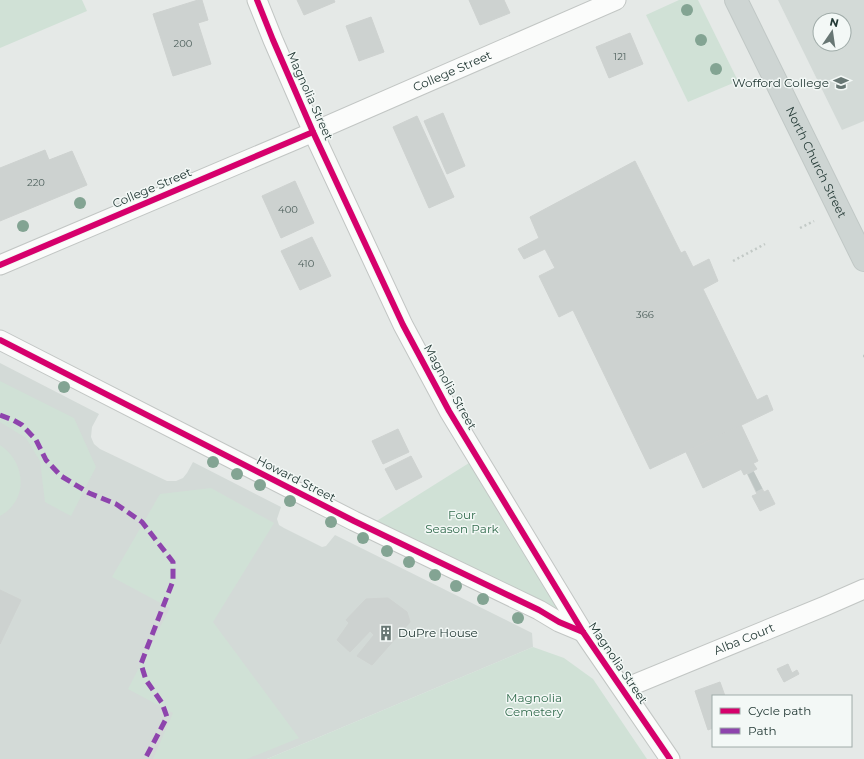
<svg xmlns="http://www.w3.org/2000/svg" width="864" height="759" viewBox="0 0 864 759" font-family="Montserrat,sans-serif">
	<style>
		.built { fill: #d3dad7; fill-rule: evenodd }
		.green { fill: #d0e1d6 }
		.building { fill: #cdd2d0; stroke: #ced2d0 }
		.lines { fill: none; stroke-linecap: round; stroke-linejoin: round }
		.minor-tunnel { stroke: #bec6c4; stroke-width: 19; stroke-dasharray: 19 10; stroke-linecap: butt }
		.minor-casing { stroke: #c2c6c4; stroke-width: 21 }
		.major-casing { stroke: #c1c8c6; stroke-width: 24 }
		.path { stroke: #c2c9c6; stroke-width: 2.5; stroke-dasharray: 2 3; stroke-linecap: butt }
		.minor { stroke: #fbfcfb; stroke-width: 19 }
		.major { stroke: #ced5d3; stroke-width: 22 }
		.quiet { stroke: #8e44ad; stroke-width: 5; stroke-dasharray: 10 5; stroke-linecap: butt }
		.cycleway-casing { stroke: #f3f8f6; stroke-width: 8 }
		.cycleway { stroke: #d6006c; stroke-width: 6 }
		.tree { fill: #83a493 }
		.labels { text-anchor: middle; stroke-width: 3; stroke-linejoin: round; paint-order: stroke }
		.number-label { font-size: 10px; fill: #4f615d }
		.street-label { font-size: 12px; fill: #243a36; stroke: #f3f8f6 }
		.poi-label { font-size: 12px; fill: #243a36; stroke: #f3f8f6; text-anchor: end }
		.park-label { font-size: 12px; fill: #336c4e; stroke: #f3f8f6 }
	</style>
	<rect width="100%" height="100%" fill="#e5e9e7"/>
	<g class="built">
		<path d="M778,0H864V121L842,130ZM820,20H844V44H820Z"/>
		<polygon points="0,363 99,414 92,427 91,437 94,444 100,449 167,481 176,481 183,478 187,473 193,462 281,507 277,519 279,525 284,528 322,547 326,546 335,535 532,633 533,647 267,759 0,759"/>
	</g>
	<g class="green">
		<polygon points="0,0 82,0 87,11 0,48"/>
		<polygon points="679,0 698,0 738,81 688,102 646,15"/>
		<polygon points="0,381 74,418 96,467 71,516 45,502 40,461 26,438 0,422"/>
		<path d="M0,445C26,462 29,500 0,516Z"/>
		<polygon points="477,458 583,632 367,527"/>
		<polygon points="211,488 274,523 213,622 299,738 247,759 153,759 173,713 128,689 170,608 112,577 160,494"/>
		<polygon points="533,647 564,658 593,679 647,759 267,759"/>
	</g>
	<g class="building">
		<polygon points="198,0 202,0 208,20 198,23 211,64 173,76 153,14"/>
		<polygon points="297,0 334,0 335,2 304,15"/>
		<polygon points="469,0 504,0 510,13 480,25"/>
		<polygon points="371,17 384,52 359,61 346,26"/>
		<polygon points="630,33 643,64 609,78 596,47"/>
		<polygon points="443,113 465,166 447,174 424,121"/>
		<polygon points="417,116 454,197 429,208 393,127"/>
		<polygon points="45,150 49,160 72,151 87,185 0,221 0,168"/>
		<polygon points="635,161 681,253 685,251 693,267 709,259 718,281 703,289 757,400 767,395 773,410 650,469 573,310 559,317 539,276 555,268 545,249 524,259 518,249 539,238 530,217"/>
		<polygon points="295,181 314,223 281,238 262,196"/>
		<polygon points="312,237 331,276 300,290 281,251"/>
		<polygon points="741,425 758,461 703,488 686,452"/>
		<polygon points="398,429 409,452 383,464 372,441"/>
		<polygon points="411,456 422,477 396,490 385,469"/>
		<polygon points="753,463 757,469 753,471 764,492 768,490 775,504 760,511 752,496 757,494 747,473 744,475 741,469"/>
		<polygon points="0,590 21,600 0,644"/>
		<polygon points="388,598 407,612 410,622 372,665 357,656 374,635 370,631 350,652 337,640 349,623 346,620 366,599"/>
		<polygon points="788,664 792,673 797,670 799,674 784,682 777,669"/>
		<polygon points="720,682 725,696 713,696 713,728 708,730 695,691"/>
	</g>
	<g class="lines">
		<polyline class="minor-tunnel" points="752,483 758,480"/>
		<g class="minor-casing">
			<g id="minor">
				<polyline points="257,0 273,40 313,132 403,325 449,411 583,632 670,759"/>
				<path id="s1" d="M0,265L297,139L616,0"/>
				<polyline points="0,340 354,521 539,610 559,622 583,632"/>
				<path id="s2" d="M623,689L825,606L864,589"/>
			</g>
		</g>
		<g class="major-casing">
			<g id="major">
				<path id="s3" d="M736,0L864,260"/>
			</g>
		</g>
		<g class="path">
			<polyline points="800,228 814,221"/>
			<polyline points="733,261 765,244"/>
			<polyline points="863,356 864,356"/>
		</g>
		<use href="#minor" class="minor"/>
		<use href="#major" class="major"/>
		<polyline class="quiet" points="0,415 13,420 22,425 36,440 46,460 61,476 89,493 116,504 142,522 173,562 173,581 147,648 141,664 146,680 162,703 167,717 145,759"/>
		<g class="cycleway-casing">
			<g id="cycleway">
				<polyline points="257,0 273,40 313,132 403,325 449,411 583,632 670,759"/>
				<polyline points="0,265 313,132"/>
				<polyline points="0,340 354,521 539,610 559,622 583,632"/>
			</g>
		</g>
		<use href="#cycleway" class="cycleway"/>
	</g>
	<g class="tree">
		<circle cx="687" cy="10" r="6"/>
		<circle cx="701" cy="40" r="6"/>
		<circle cx="716" cy="69" r="6"/>
		<circle cx="80" cy="203" r="6"/>
		<circle cx="23" cy="226" r="6"/>
		<circle cx="64" cy="387" r="6"/>
		<circle cx="213" cy="462" r="6"/>
		<circle cx="237" cy="474" r="6"/>
		<circle cx="260" cy="485" r="6"/>
		<circle cx="290" cy="501" r="6"/>
		<circle cx="331" cy="522" r="6"/>
		<circle cx="363" cy="538" r="6"/>
		<circle cx="387" cy="551" r="6"/>
		<circle cx="409" cy="562" r="6"/>
		<circle cx="435" cy="575" r="6"/>
		<circle cx="456" cy="586" r="6"/>
		<circle cx="483" cy="599" r="6"/>
		<circle cx="518" cy="618" r="6"/>
	</g>
	<defs>
		<g id="university-bare" transform="scale(1.2)"><path d="M0-5L7-2L0 1L-7-2ZM-4 1L0 2.5L4 1V4Q0 6-4 4Z" fill="#687774" stroke="#f3f8f6" stroke-width="2.5" paint-order="stroke"/></g>
		<g id="building-bare" transform="scale(1.2)"><path d="M-4-6H4V6H1V3H-1V6H-4ZM-2.5-4.3h1.7v1.8h-1.7ZM.8-4.3h1.7v1.8H.8ZM-2.5-1h1.7V.8h-1.7ZM.8-1h1.7V.8H.8Z" fill="#687774" stroke="#f3f8f6" stroke-width="2.5" paint-order="stroke"/></g>
	</defs>
	<g fill-rule="evenodd">
		<use href="#university-bare" x="841" y="83"/>
		<use href="#building-bare" x="386" y="633"/>
	</g>
	<g class="labels">
		<g class="number-label">
			<text x="183" y="47">200</text>
			<text x="620" y="60">121</text>
			<text x="36" y="186">220</text>
			<text x="288" y="213">400</text>
			<text x="306" y="267">410</text>
			<text x="645" y="318">366</text>
		</g>
		<g class="street-label">
			<text dy="4" stroke="none"><textPath href="#s1" startOffset="492">College Street</textPath></text>
			<text transform="translate(310 96) rotate(66)" y="4">Magnolia Street</text>
			<text dy="4" stroke="none"><textPath href="#s3" startOffset="181">North Church Street</textPath></text>
			<text transform="translate(152 188) rotate(-23)" y="4">College Street</text>
			<text transform="translate(450 387) rotate(61)" y="4">Magnolia Street</text>
			<text transform="translate(296 479) rotate(27)" y="4">Howard Street</text>
			<text dy="4" stroke="none"><textPath href="#s2" startOffset="131">Alba Court</textPath></text>
			<text transform="translate(618 663) rotate(56)" y="4">Magnolia Street</text>
		</g>
		<g class="poi-label">
			<text x="829" y="87">Wofford College</text>
			<text x="398" y="637" text-anchor="start">DuPre House</text>
		</g>
		<g class="park-label">
			<text x="462" y="519">Four<tspan x="462" dy="14">Season Park</tspan></text>
			<text x="534" y="702">Magnolia<tspan x="534" dy="14">Cemetery</tspan></text>
		</g>
	</g>
	<rect x="712" y="695" width="140" height="52" fill="#f3f8f6" stroke="#a0aca9"/>
	<rect x="720" y="708" width="20" height="6" fill="#d6006c" stroke="#a0aca9"/>
	<text x="748" y="715" font-size="12" fill="#243a36">Cycle path</text>
	<rect x="720" y="728" width="20" height="6" fill="#8e44ad" stroke="#a0aca9"/>
	<text x="748" y="735" font-size="12" fill="#243a36">Path</text>
	<g transform="translate(832 32) rotate(13)"><circle r="19" fill="#f3f8f6" stroke="#a0aca9"/>
	<path d="M0-3L7 15L0 10L-7 15Z" fill="#687774"/>
	<text y="-6" font-size="11" font-weight="bold" text-anchor="middle" fill="#243a36">N</text>
	</g>
</svg>
